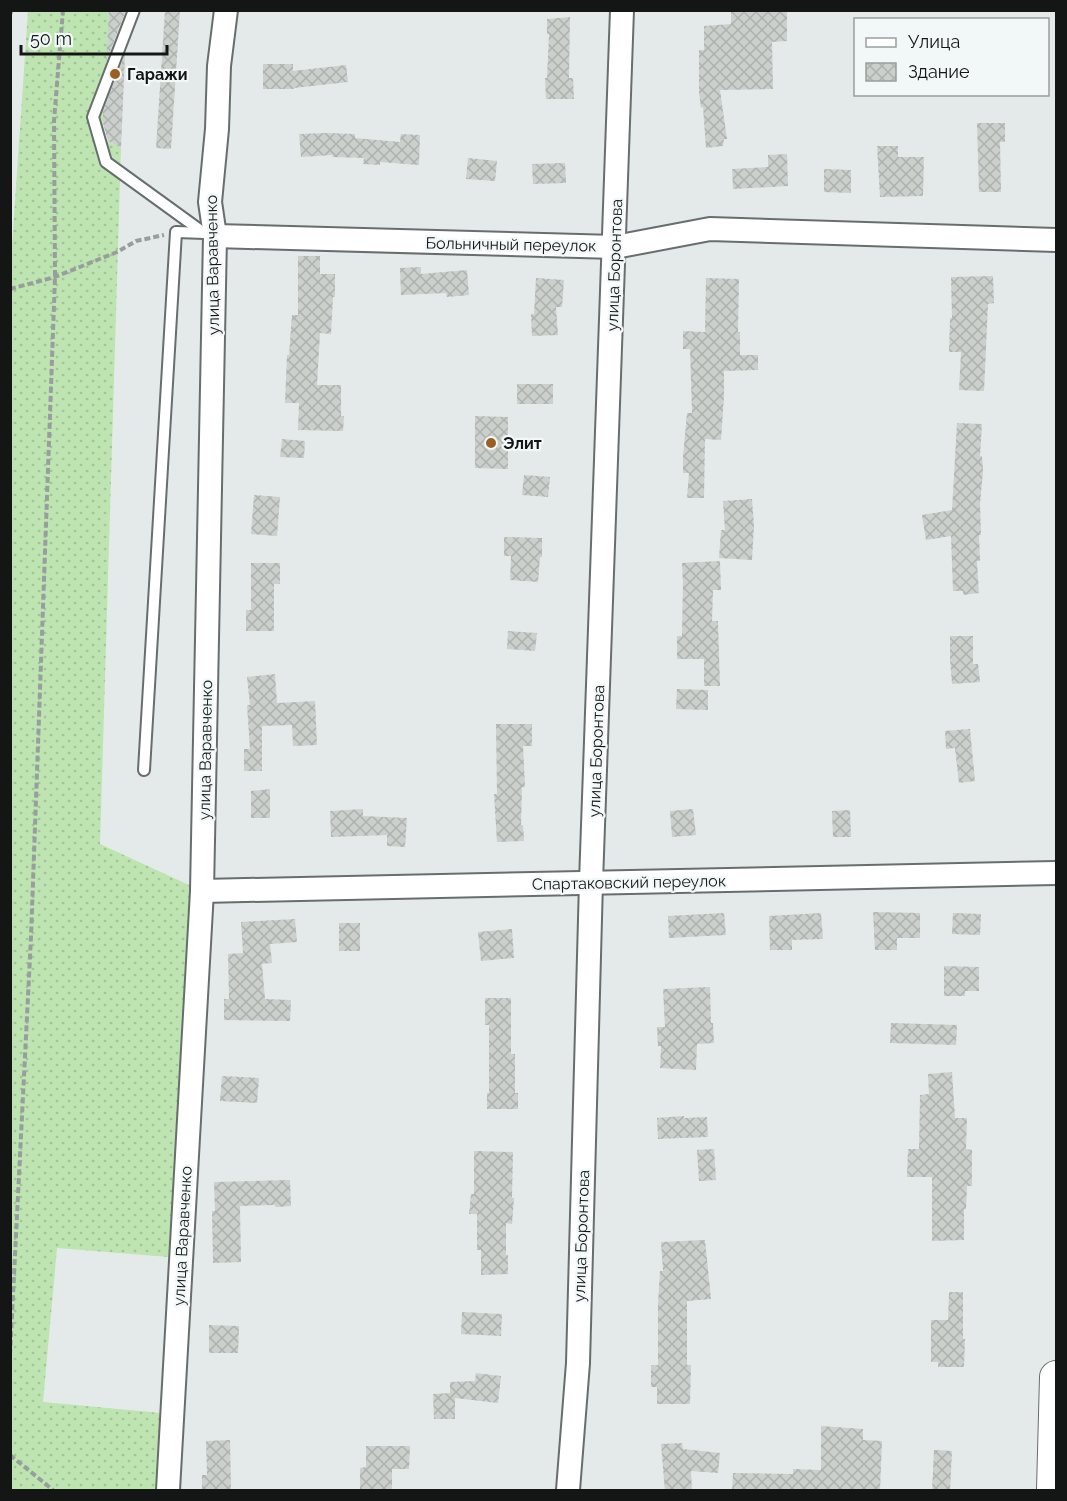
<svg xmlns="http://www.w3.org/2000/svg" width="1067" height="1501" viewBox="0 0 1067 1501" font-family="Raleway,sans-serif">
	<style>
		.grass { fill: url(#grass-dots) }
		.building { fill: url(#building-cross-hatch) }
		.lines { fill: none; stroke-linecap: round; stroke-linejoin: round }
		.lane-casing { stroke: #686d6d; stroke-width: 14 }
		.street-casing { stroke: #686d6d; stroke-width: 26 }
		.secondary-casing { stroke: #686d6d; stroke-width: 34 }
		.path { stroke: #989d9d; stroke-width: 4; stroke-dasharray: 6 3; stroke-linecap: butt }
		.lane { stroke: #fff; stroke-width: 10 }
		.street { stroke: #fff; stroke-width: 22 }
		.secondary { stroke: #fff; stroke-width: 32 }
		.rail { stroke: #838787; stroke-width: 4.5; stroke-dasharray: 9 4.5; stroke-linecap: butt }
		.poi-dot { fill: #9c5f23; stroke: #f2f8f7; stroke-width: 2 }
		.labels { text-anchor: middle; stroke-width: 4.5; stroke-linejoin: round; paint-order: stroke }
		.poi-label { font-size: 16px; font-weight: bold; fill: #141616; stroke: #f2f8f7; text-anchor: start }
		.street-label { font-size: 16px; fill: #141616; stroke: #f2f8f7 }
	</style>
	<defs>
		<pattern id="grass-dots" width="8" height="8" patternUnits="userSpaceOnUse" patternTransform="scale(1.5)"><rect width="8" height="8" fill="#bee5b1"/><path d="M2 2h.1M6 6h.1" fill="none" stroke="#a2c498" stroke-width="1.8" stroke-linecap="round"/></pattern>
		<pattern id="building-cross-hatch" width="8" height="8" patternUnits="userSpaceOnUse" patternTransform="scale(1.5)"><rect width="8" height="8" fill="#cbd0cd"/><path d="M0 0l8 8M0 8l8-8" fill="none" stroke="#adb2af"/></pattern>
	</defs>
	<rect width="100%" height="100%" fill="#e4eaea"/>
	<polygon class="grass" points="28,11 109,11 102,138 121,148 100,844 202,891 181,1258 57,1248 43,1402 172,1414 168,1490 10,1490 11,260"/>
	<g class="building">
		<polygon points="109,10 126,10 106,62"/>
		<polygon points="165,10 180,10 171,149 156,148"/>
		<polygon points="731,10 787,10 787,41 772,42 773,89 720,90 727,139 724,139 723,146 706,148 703,107 701,108 699,92 699,50 704,50 704,26 731,24"/>
		<polygon points="570,17 569,78 573,78 574,99 546,99 545,78 547,78 549,34 547,34 547,19"/>
		<polygon points="125,54 121,148 108,141 103,123 103,111"/>
		<polygon points="263,64 293,64 293,71 346,65 348,82 294,88 294,89 263,89"/>
		<polygon points="977,123 1005,123 1005,142 1000,142 1001,192 979,192"/>
		<polygon points="326,133 355,134 355,138 400,142 401,134 420,135 419,165 380,162 380,165 363,164 364,158 332,157 333,155 301,157 299,134"/>
		<polygon points="877,146 898,146 898,157 924,157 923,196 880,197"/>
		<polygon points="787,154 788,186 733,189 732,169 768,167 768,155"/>
		<polygon points="468,158 497,161 495,181 466,179"/>
		<polygon points="565,163 566,183 533,184 532,164"/>
		<polygon points="824,169 851,170 851,193 824,192"/>
		<polygon points="298,256 320,256 320,274 335,274 335,297 333,297 331,334 320,333 317,385 341,385 341,416 344,416 343,431 298,430 299,403 285,403 287,355 289,355 292,315 298,315"/>
		<polygon points="421,267 421,274 467,270 469,295 447,297 446,293 401,295 400,268"/>
		<polygon points="993,276 994,303 988,304 984,391 959,390 961,352 949,352 950,318 952,318 951,277"/>
		<polygon points="536,278 564,280 562,307 556,307 558,335 532,336 531,314 534,314"/>
		<polygon points="706,278 739,279 738,332 740,332 740,355 758,355 758,370 724,371 724,396 721,440 705,439 704,498 687,498 689,473 683,473 683,457 687,413 692,413 690,349 683,349 683,331 705,332"/>
		<rect x="517" y="384" width="36" height="20"/>
		<polygon points="475,416 508,417 508,469 475,468"/>
		<polygon points="957,423 982,424 980,456 982,456 983,471 980,504 981,535 979,535 980,561 977,561 979,593 963,595 963,591 953,591 951,536 926,540 922,515 952,510"/>
		<polygon points="282,439 305,441 304,458 280,457"/>
		<polygon points="524,475 550,477 548,497 522,495"/>
		<polygon points="254,495 280,497 277,536 251,534"/>
		<polygon points="752,499 754,526 752,560 719,558 721,530 725,530 723,501"/>
		<polygon points="504,537 542,538 542,557 540,557 538,582 510,580 511,556 504,556"/>
		<polygon points="720,561 721,590 713,590 712,621 718,621 720,686 704,686 704,659 677,659 677,636 682,636 683,583 682,563"/>
		<polygon points="251,563 280,563 280,584 274,584 274,631 246,631 246,610 251,610"/>
		<polygon points="508,631 537,633 535,651 507,649"/>
		<polygon points="950,636 973,636 973,664 978,664 980,682 952,684 950,659"/>
		<polygon points="275,674 277,703 315,701 317,745 293,746 292,725 262,726 262,771 244,771 244,749 250,749 247,705 250,705 247,677"/>
		<polygon points="677,689 708,690 708,710 676,709"/>
		<polygon points="496,724 532,724 532,746 523,746 525,787 522,787 521,825 523,825 524,841 497,842 494,794 497,794"/>
		<polygon points="970,729 975,781 959,783 955,748 946,749 945,731"/>
		<polygon points="270,789 270,818 251,818 251,791"/>
		<polygon points="363,809 363,816 407,818 405,847 387,846 387,835 331,837 330,811"/>
		<polygon points="693,809 696,835 672,837 670,811"/>
		<polygon points="850,810 851,837 833,837 832,811"/>
		<polygon points="873,912 920,913 920,938 897,938 897,950 875,950"/>
		<polygon points="724,913 726,935 669,938 668,916"/>
		<polygon points="821,913 823,939 792,940 792,950 770,950 769,916"/>
		<polygon points="953,913 981,914 980,935 952,934"/>
		<polygon points="295,919 297,942 270,944 272,963 262,964 265,999 291,1000 290,1021 224,1020 224,999 229,999 228,954 243,953 241,922"/>
		<rect x="339" y="923" width="21" height="28"/>
		<polygon points="512,929 514,958 481,961 478,932"/>
		<polygon points="944,966 979,967 979,991 965,991 965,996 944,996"/>
		<polygon points="710,987 711,1023 713,1023 714,1043 697,1044 696,1070 660,1068 661,1046 658,1046 657,1027 665,1027 663,989"/>
		<polygon points="485,998 511,998 511,1054 515,1054 515,1093 518,1093 518,1109 487,1109 487,1093 489,1093 489,1025 485,1025"/>
		<polygon points="891,1023 957,1025 956,1045 890,1043"/>
		<polygon points="952,1072 955,1118 967,1118 966,1149 972,1150 972,1186 967,1186 966,1209 964,1209 964,1240 932,1241 932,1177 907,1177 908,1149 919,1149 920,1095 929,1094 928,1074"/>
		<polygon points="222,1076 259,1078 257,1103 220,1101"/>
		<polygon points="684,1116 684,1118 707,1117 708,1137 658,1139 657,1118"/>
		<polygon points="714,1149 716,1180 699,1181 697,1150"/>
		<polygon points="474,1151 513,1152 512,1198 514,1198 512,1224 506,1223 506,1255 508,1255 508,1274 481,1275 481,1250 477,1250 477,1214 469,1214 471,1194 474,1194"/>
		<polygon points="290,1180 291,1206 276,1207 275,1205 240,1206 241,1262 213,1263 212,1211 215,1211 214,1182"/>
		<polygon points="705,1240 711,1299 687,1301 687,1365 691,1365 690,1404 657,1404 657,1387 651,1387 651,1365 658,1365 658,1305 660,1271 663,1271 661,1242"/>
		<polygon points="949,1292 963,1292 963,1339 965,1339 964,1367 938,1367 938,1362 931,1362 931,1320 948,1320"/>
		<polygon points="462,1312 502,1314 501,1336 461,1334"/>
		<polygon points="209,1325 239,1326 238,1353 209,1353"/>
		<polygon points="476,1373 501,1376 498,1403 455,1398 455,1419 434,1419 433,1394 450,1393 450,1382 475,1381"/>
		<polygon points="821,1426 863,1429 863,1440 882,1441 880,1491 732,1491 733,1473 793,1474 793,1469 821,1470"/>
		<polygon points="230,1440 231,1491 202,1491 202,1475 207,1475 206,1441"/>
		<polygon points="682,1443 683,1449 720,1453 718,1473 691,1471 692,1491 665,1491 661,1444"/>
		<polygon points="366,1446 410,1446 409,1469 392,1469 392,1491 360,1491 360,1468 366,1467"/>
		<polygon points="934,1450 952,1451 950,1491 932,1491"/>
	</g>
	<g class="lines">
		<g class="lane-casing">
			<g id="lane">
				<polyline points="134,10 93,117 106,162 204,233"/>
				<polyline points="144,770 176,232 205,233 215,236"/>
			</g>
		</g>
		<g class="street-casing">
			<g id="street">
				<polyline points="215,236 615,247 710,229 1056,240"/>
				<polyline points="202,891 1056,873"/>
				<polyline points="168,1490 202,891 215,236 210,202 217,129 219,66 226,10"/>
				<polyline points="568,1490 578,1363 591,882 622,10"/>
			</g>
		</g>
		<g class="secondary-casing">
			<polyline id="secondary" points="1053,1490 1056,1377"/>
		</g>
		<g class="path">
			<polyline points="10,289 55,277 117,252 136,241 164,235"/>
			<polyline points="10,1355 31,937 55,277 54,121 63,10"/>
			<polyline points="10,1455 53,1490"/>
		</g>
		<use href="#lane" class="lane"/>
		<use href="#street" class="street"/>
		<use href="#secondary" class="secondary"/>
		<polyline class="rail" points="10,14 11,10"/>
	</g>
	<g class="poi-dot">
		<circle cx="115" cy="74" r="6"/>
		<circle cx="491" cy="443" r="6"/>
	</g>
	<g class="labels">
		<g class="poi-label">
			<text x="127" y="80">Гаражи</text>
			<text x="503" y="449">Элит</text>
		</g>
		<g class="street-label">
			<text transform="translate(511 244) rotate(1)" y="6">Больничный переулок</text>
			<text transform="translate(212 265) rotate(-91)" y="6">улица Варавченко</text>
			<text transform="translate(614 265) rotate(-88)" y="6">улица Боронтова</text>
			<text transform="translate(205 750) rotate(-89)" y="6">улица Варавченко</text>
			<text transform="translate(596 751) rotate(-88)" y="6">улица Боронтова</text>
			<text transform="translate(629 882) rotate(-1)" y="6">Спартаковский переулок</text>
			<text transform="translate(182 1236) rotate(-87)" y="6">улица Варавченко</text>
			<text transform="translate(581 1236) rotate(-88)" y="6">улица Боронтова</text>
		</g>
	</g>
	<rect width="1067" height="1501" fill="none" stroke="#141616" stroke-width="24"/>
	<rect x="854" y="18" width="195" height="78" fill="#f2f8f7" stroke="#999e9d" stroke-width="1.5"/>
	<rect x="866" y="38" width="30" height="9" fill="#ffffff" stroke="#999e9d" stroke-width="1.5"/>
	<text x="908" y="48" font-size="18" fill="#141616">Улица</text>
	<rect x="866" y="63" width="30" height="18" fill="url(#building-cross-hatch)" stroke="#999e9d" stroke-width="1.5"/>
	<text x="908" y="78" font-size="18" fill="#141616">Здание</text>
	<path d="M21 45v9h146v-9" fill="none" stroke="#141616" stroke-width="3"/>
	<text x="30" y="45" font-size="18" fill="#141616" stroke="#f2f8f7" stroke-width="4.5" paint-order="stroke">50 m</text>
</svg>
